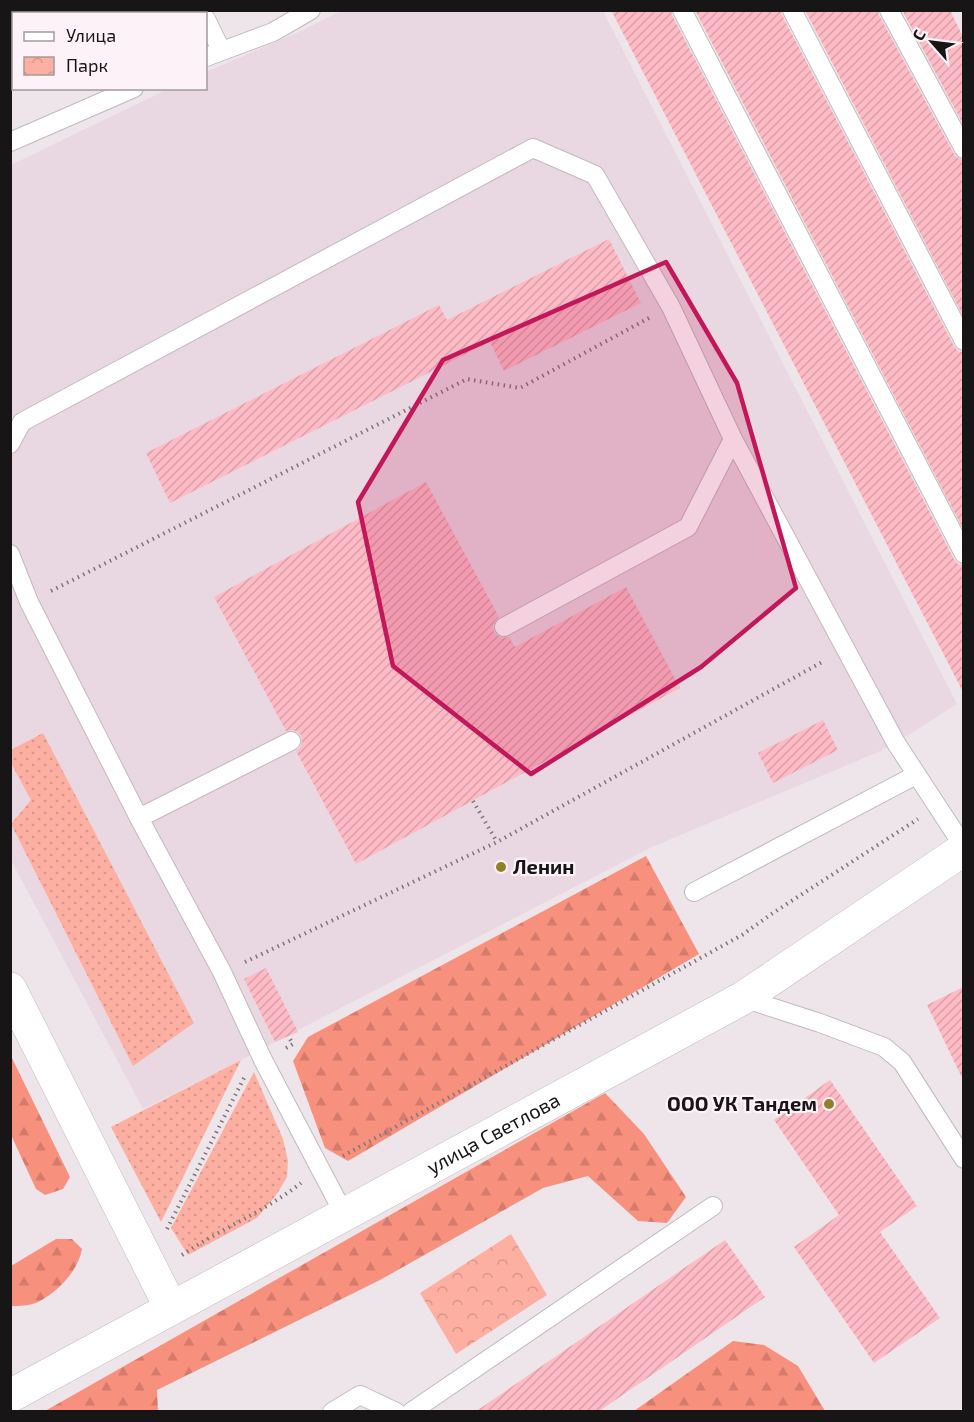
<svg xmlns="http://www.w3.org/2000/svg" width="974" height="1422" viewBox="0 0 974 1422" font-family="'Exo 2',sans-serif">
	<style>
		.built { fill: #e9d8e1 }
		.grass { fill: url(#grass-dots) }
		.forest { fill: url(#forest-firs) }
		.park { fill: url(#park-crowns) }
		.building { fill: url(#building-hatch) }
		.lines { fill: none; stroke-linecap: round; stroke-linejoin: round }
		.lane-casing { stroke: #c2b9be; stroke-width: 20 }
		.street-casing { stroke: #c2b9be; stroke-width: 34 }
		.secondary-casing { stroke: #c2b9be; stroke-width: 34 }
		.path { stroke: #7d777b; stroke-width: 4; stroke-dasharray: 1.5 4.5; stroke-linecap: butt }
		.lane { stroke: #fff; stroke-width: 18 }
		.street { stroke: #fff; stroke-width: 33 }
		.secondary { stroke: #fff; stroke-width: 33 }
		.marked { fill: #c2185b; fill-opacity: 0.2; stroke: #c2185b; stroke-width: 4.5; stroke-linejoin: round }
		.poi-dot { fill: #908027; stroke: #fcf2f7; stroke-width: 2 }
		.labels { text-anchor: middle; stroke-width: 4.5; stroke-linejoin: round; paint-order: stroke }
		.poi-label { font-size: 20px; font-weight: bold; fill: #181517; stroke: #fcf2f7; text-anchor: start }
		.street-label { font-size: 20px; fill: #181517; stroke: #fcf2f7 }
	</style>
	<defs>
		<pattern id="grass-dots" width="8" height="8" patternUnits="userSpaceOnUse" patternTransform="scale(1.5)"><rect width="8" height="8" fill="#fdb0a2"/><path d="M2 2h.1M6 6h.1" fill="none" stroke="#d8968b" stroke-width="1.8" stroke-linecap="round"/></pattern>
		<pattern id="forest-firs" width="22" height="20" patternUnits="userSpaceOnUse" patternTransform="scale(1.5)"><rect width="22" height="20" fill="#f8907e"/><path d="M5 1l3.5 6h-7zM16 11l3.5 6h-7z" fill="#d47b6c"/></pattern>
		<pattern id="park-crowns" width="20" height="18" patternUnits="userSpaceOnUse" patternTransform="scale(1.5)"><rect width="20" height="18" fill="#fdb0a2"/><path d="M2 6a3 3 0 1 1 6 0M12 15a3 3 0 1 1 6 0" fill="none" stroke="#d8968b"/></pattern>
		<pattern id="building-hatch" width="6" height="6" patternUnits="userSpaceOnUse" patternTransform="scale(1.5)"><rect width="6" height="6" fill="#febbc6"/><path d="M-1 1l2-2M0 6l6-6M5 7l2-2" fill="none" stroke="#d9a0a9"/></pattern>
	</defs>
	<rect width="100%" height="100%" fill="#eee5ea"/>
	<polygon class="built" points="341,11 603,11 957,704 896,743 876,753 650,848 275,1042 259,1051 143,1109 11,860 11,165 168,89 206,88 206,72 299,32"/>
	<g class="grass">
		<polygon points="43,733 194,1023 133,1066 11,824 31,800 11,763 11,750"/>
		<polygon points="241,1060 161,1222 111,1127"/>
		<polygon points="254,1072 283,1139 288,1161 287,1177 277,1194 257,1218 188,1255 171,1228"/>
	</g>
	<g class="forest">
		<polygon points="646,856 699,954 348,1161 325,1148 293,1061 308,1037"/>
		<polygon points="11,1056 70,1177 63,1189 45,1195 36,1189 11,1135"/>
		<polygon points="605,1093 644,1134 686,1197 667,1223 638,1221 588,1176 543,1188 380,1280 157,1390 158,1411 45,1411"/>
		<path d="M56,1239H72L82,1249C78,1271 58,1292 38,1302C30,1306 19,1306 11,1306V1266Z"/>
		<polygon points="733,1341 764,1345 798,1366 825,1411 634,1411"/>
	</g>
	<polygon class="park" points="511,1234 547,1295 456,1354 420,1293"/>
	<g class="building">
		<polygon points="611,10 671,10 672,15 954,559 958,564 963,565 963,692"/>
		<polygon points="695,10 781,10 782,15 954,346 958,351 963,352 963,529"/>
		<polygon points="805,10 878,10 879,15 954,154 958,158 963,160 963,316"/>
		<polygon points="902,10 950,10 963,37 963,124"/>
		<polygon points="609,239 641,303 504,371 490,342 170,503 146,453 439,305 447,320"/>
		<polygon points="426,482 499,617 495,621 493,626 494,632 498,636 503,638 509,637 515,647 626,587 680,688 356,864 296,751 300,748 302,742 301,735 298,732 292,730 286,731 214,597"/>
		<polygon points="823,720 838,750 773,783 758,753"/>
		<polygon points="266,968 298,1032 275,1042 244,979"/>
		<polygon points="963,987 963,1080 927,1005"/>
		<polygon points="830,1080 917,1206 880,1232 940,1318 874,1363 794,1247 839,1215 774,1120"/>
		<polygon points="725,1240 765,1297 598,1412 475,1412"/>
	</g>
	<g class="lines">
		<g class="lane-casing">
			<g id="lane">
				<polyline points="682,10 964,554"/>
				<polyline points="792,10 964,341"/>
				<polyline points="889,10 964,149"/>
				<polyline points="206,19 221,50"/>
				<polyline points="206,57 273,32 311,10"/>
				<polyline points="10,142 134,88"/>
				<polyline points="10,444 22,422 533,148 595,175 671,307 733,439 896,743 964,847"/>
				<polyline points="10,554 29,602 139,818 222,972 263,1060 344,1214"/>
				<polyline points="504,627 688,527 733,439"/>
				<polyline points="139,818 291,741"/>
				<polyline points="694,892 916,775"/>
				<polyline points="743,998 820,1023 884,1047 902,1062 964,1159"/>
				<polyline points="332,1412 360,1395 396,1412"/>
				<polyline points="411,1412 713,1206"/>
			</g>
		</g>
		<g class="street-casing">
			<polyline id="street" points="10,989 171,1308"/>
		</g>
		<g class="secondary-casing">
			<g id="secondary">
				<path id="s1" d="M10,1396L743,998L964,849"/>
			</g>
		</g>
		<g class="path">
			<polyline points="51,591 467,379 520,388 649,318"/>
			<polyline points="473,801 497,842"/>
			<polyline points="245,962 497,842 824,661"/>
			<polyline points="286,1048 293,1044 288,1036"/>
			<polyline points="343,1156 742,935 773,913 918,819"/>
			<polyline points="167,1229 244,1078"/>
			<path d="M182,1255C220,1229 264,1212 301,1183"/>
		</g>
		<use href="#lane" class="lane"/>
		<use href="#street" class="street"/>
		<use href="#secondary" class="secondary"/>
	</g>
	<path class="marked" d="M666,262L737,383L796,588L701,667L531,774L393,666L358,502L443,360Z"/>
	<g class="poi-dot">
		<circle cx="501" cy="867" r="6"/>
		<circle cx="829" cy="1104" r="6"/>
	</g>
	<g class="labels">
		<g class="poi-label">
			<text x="513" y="874">Ленин</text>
			<text x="817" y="1111" text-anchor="end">ООО УК Тандем</text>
		</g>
		<g class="street-label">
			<text dy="7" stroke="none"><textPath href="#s1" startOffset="550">улица Светлова</textPath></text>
		</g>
	</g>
	<rect width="974" height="1422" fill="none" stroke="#181517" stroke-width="24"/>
	<rect x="12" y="12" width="195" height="78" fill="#fcf2f7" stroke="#a19a9d" stroke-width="1.5"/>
	<rect x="24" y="32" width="30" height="9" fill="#ffffff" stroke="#a19a9d" stroke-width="1.5"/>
	<text x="66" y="42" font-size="18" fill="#181517">Улица</text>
	<rect x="24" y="57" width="30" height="18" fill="url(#park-crowns)" stroke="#a19a9d" stroke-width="1.5"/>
	<text x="66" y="72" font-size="18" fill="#181517">Парк</text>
	<g transform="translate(932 42) rotate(298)" stroke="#fcf2f7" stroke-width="4.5" paint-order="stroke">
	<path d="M0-4.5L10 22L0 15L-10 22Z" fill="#181517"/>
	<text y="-9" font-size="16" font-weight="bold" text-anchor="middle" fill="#181517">С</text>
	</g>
</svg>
